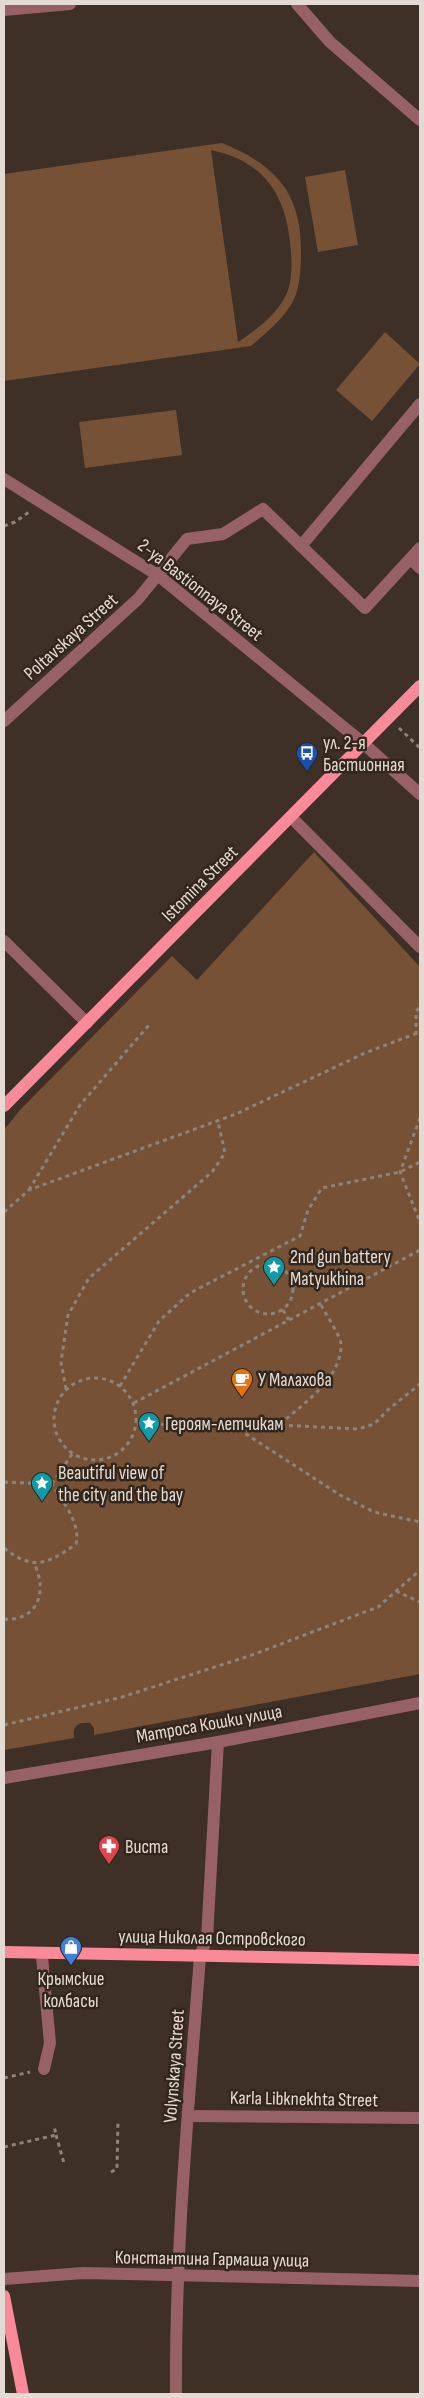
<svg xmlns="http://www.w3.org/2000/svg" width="424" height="2398" viewBox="0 0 424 2398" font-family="'Sofia Sans Condensed',sans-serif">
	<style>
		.green { fill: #765136; fill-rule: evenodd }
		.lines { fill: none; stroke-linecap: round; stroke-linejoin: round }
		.path { stroke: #8e837a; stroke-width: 3; stroke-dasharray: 4 4; stroke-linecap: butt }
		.minor { stroke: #986167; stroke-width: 12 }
		.major { stroke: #fa8a9a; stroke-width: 12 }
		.labels { text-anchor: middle; stroke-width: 5; stroke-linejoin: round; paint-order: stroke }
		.street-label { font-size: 19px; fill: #e3dad3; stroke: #33261c }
		.poi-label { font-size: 19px; fill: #e3dad3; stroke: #33261c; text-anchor: start }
	</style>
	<rect width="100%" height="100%" fill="#3e3026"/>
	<g class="green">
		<path d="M222,143C276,165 302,193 301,254C301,267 300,287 294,299C285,318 267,332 251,346L4,381V174ZM211,150C267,162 287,197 291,252C292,265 292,285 285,297C274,317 257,329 238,342Z"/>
		<polygon points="345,170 358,245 318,252 305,177"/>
		<polygon points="385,332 420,364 372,421 336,390"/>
		<polygon points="176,410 182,455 85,468 79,422"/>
		<path d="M314,852L420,967V1674L94,1735V1728L90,1723C79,1722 72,1725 74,1738L4,1750V1130L20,1110L172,956L197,980Z"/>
	</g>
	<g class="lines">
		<g class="path">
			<polyline points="4,526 15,522 29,512"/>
			<polyline points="399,728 420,748"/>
			<polyline points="416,1035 416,1012 420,1006"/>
			<polyline points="420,1118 400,1172 420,1222"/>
			<polyline points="29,1190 80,1105 149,1025"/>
			<polyline points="4,1212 29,1190 236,1114 365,1053 420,1032"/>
			<circle cx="268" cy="1289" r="25"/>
			<polyline points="283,1310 289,1320"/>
			<circle cx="95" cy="1419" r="41"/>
			<polyline points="120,1386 159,1321 190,1293 300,1236 308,1210 322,1188 400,1172 420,1162"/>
			<polyline points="66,1389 61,1362 68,1315 89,1278 212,1172 225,1153 218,1122"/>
			<polyline points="134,1403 420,1250"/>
			<polyline points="137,1424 279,1425 358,1429 374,1424 390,1408 420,1384"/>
			<path d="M280,1424C303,1404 342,1378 341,1344C340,1335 325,1313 320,1303"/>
			<polyline points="232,1425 340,1495 374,1512 420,1522"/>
			<polyline points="4,1482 52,1484"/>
			<polyline points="52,1484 72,1454"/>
			<path d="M4,1548C33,1571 48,1564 76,1544C81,1523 62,1501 52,1484"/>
			<polyline points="396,1591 420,1602"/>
			<path d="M4,1619C24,1621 40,1609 40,1588C41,1581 37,1571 35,1564"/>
			<polyline points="4,1725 122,1697 252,1655 378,1607 420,1570"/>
			<polyline points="4,2078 30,2072"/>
			<polyline points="56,2135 64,2163"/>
			<polyline points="4,2147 56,2135 54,2126"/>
			<polyline points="111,2172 117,2169 118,2120"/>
		</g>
		<g class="minor">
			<polyline points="297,4 330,42 420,120"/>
			<polyline points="4,10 70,4"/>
			<polyline points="4,479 159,576 364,744 420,794"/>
			<polyline points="301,546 420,404"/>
			<polyline points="411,559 420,568"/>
			<polyline points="4,721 138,599 187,539 223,534 263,509 365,608 420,548"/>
			<polyline points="291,817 420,947"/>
			<polyline points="4,941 87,1023"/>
			<polyline points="4,1778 218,1742 420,1703"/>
			<polyline points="42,1957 50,2043 44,2069"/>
			<polyline points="188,2116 420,2118"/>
			<polyline points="4,2279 83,2273 420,2281"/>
			<path d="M176,2394C175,2248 189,2102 200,1956L207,1938L218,1742"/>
		</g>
		<g class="major">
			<polyline points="4,1106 420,686"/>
			<polyline points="4,1952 420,1960"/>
			<polyline points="4,2296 23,2394"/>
		</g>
	</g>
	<defs>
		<g id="bus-pin" transform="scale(1.125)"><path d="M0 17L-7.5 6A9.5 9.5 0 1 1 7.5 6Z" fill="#1a4fb4" stroke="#33261c"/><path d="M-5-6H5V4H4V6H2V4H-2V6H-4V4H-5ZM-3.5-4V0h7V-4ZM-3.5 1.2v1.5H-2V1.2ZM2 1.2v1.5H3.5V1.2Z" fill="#fff"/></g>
		<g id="sight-pin" transform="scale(1.125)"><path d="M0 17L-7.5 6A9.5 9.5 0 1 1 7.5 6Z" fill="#0f9aa8" stroke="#33261c"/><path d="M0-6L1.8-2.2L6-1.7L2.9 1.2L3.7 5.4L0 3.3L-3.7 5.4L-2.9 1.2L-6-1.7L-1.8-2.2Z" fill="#fff"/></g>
		<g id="cafe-pin" transform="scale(1.125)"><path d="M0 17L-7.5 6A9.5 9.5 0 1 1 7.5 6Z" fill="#e8710a" stroke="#33261c"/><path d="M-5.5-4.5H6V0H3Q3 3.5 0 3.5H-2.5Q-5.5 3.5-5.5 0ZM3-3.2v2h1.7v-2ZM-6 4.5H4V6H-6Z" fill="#fff"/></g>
		<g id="pharmacy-pin" transform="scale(1.125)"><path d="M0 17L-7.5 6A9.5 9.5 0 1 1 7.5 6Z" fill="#e0444e" stroke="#33261c"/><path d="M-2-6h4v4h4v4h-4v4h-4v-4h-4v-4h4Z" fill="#fff"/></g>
		<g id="shop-pin" transform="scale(1.125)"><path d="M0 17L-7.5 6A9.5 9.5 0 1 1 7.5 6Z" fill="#3f7fe0" stroke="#33261c"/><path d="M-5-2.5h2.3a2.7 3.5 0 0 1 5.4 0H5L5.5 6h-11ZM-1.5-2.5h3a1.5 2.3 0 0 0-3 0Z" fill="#fff"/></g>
	</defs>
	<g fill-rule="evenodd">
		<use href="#bus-pin" x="307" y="753"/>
		<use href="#sight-pin" x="274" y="1267"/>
		<use href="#cafe-pin" x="242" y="1379"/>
		<use href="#sight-pin" x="149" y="1423"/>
		<use href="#sight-pin" x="42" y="1483"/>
		<use href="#pharmacy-pin" x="109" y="1846"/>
		<use href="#shop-pin" x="71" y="1947"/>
	</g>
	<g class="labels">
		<g class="street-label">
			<text transform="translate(201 589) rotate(38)" y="7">2-ya Bastionnaya Street</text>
			<text transform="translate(70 636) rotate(-42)" y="7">Poltavskaya Street</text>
			<text transform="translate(199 883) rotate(-45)" y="7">Istomina Street</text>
			<text transform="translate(209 1723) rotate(-10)" y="7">Матроса Кошки улица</text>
			<text transform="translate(212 1937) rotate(1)" y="7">улица Николая Островского</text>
			<text transform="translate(173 2066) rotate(-86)" y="7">Volynskaya Street</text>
			<text transform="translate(304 2098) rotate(1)" y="7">Karla Libknekhta Street</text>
			<text transform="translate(212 2258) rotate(1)" y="7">Константина Гармаша улица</text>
		</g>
		<g class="poi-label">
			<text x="323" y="749">ул. 2-я<tspan x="323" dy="22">Бастионная</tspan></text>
			<text x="290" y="1263">2nd gun battery<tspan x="290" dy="22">Matyukhina</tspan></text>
			<text x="258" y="1386">У Малахова</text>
			<text x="165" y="1430">Героям-летчикам</text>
			<text x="58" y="1479">Beautiful view of<tspan x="58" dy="22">the city and the bay</tspan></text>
			<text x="125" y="1853">Виста</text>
			<text x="71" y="1985" text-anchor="middle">Крымские<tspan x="71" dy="22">колбасы</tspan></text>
		</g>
	</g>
	<rect width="424" height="2398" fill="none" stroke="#e3dad3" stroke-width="10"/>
</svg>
